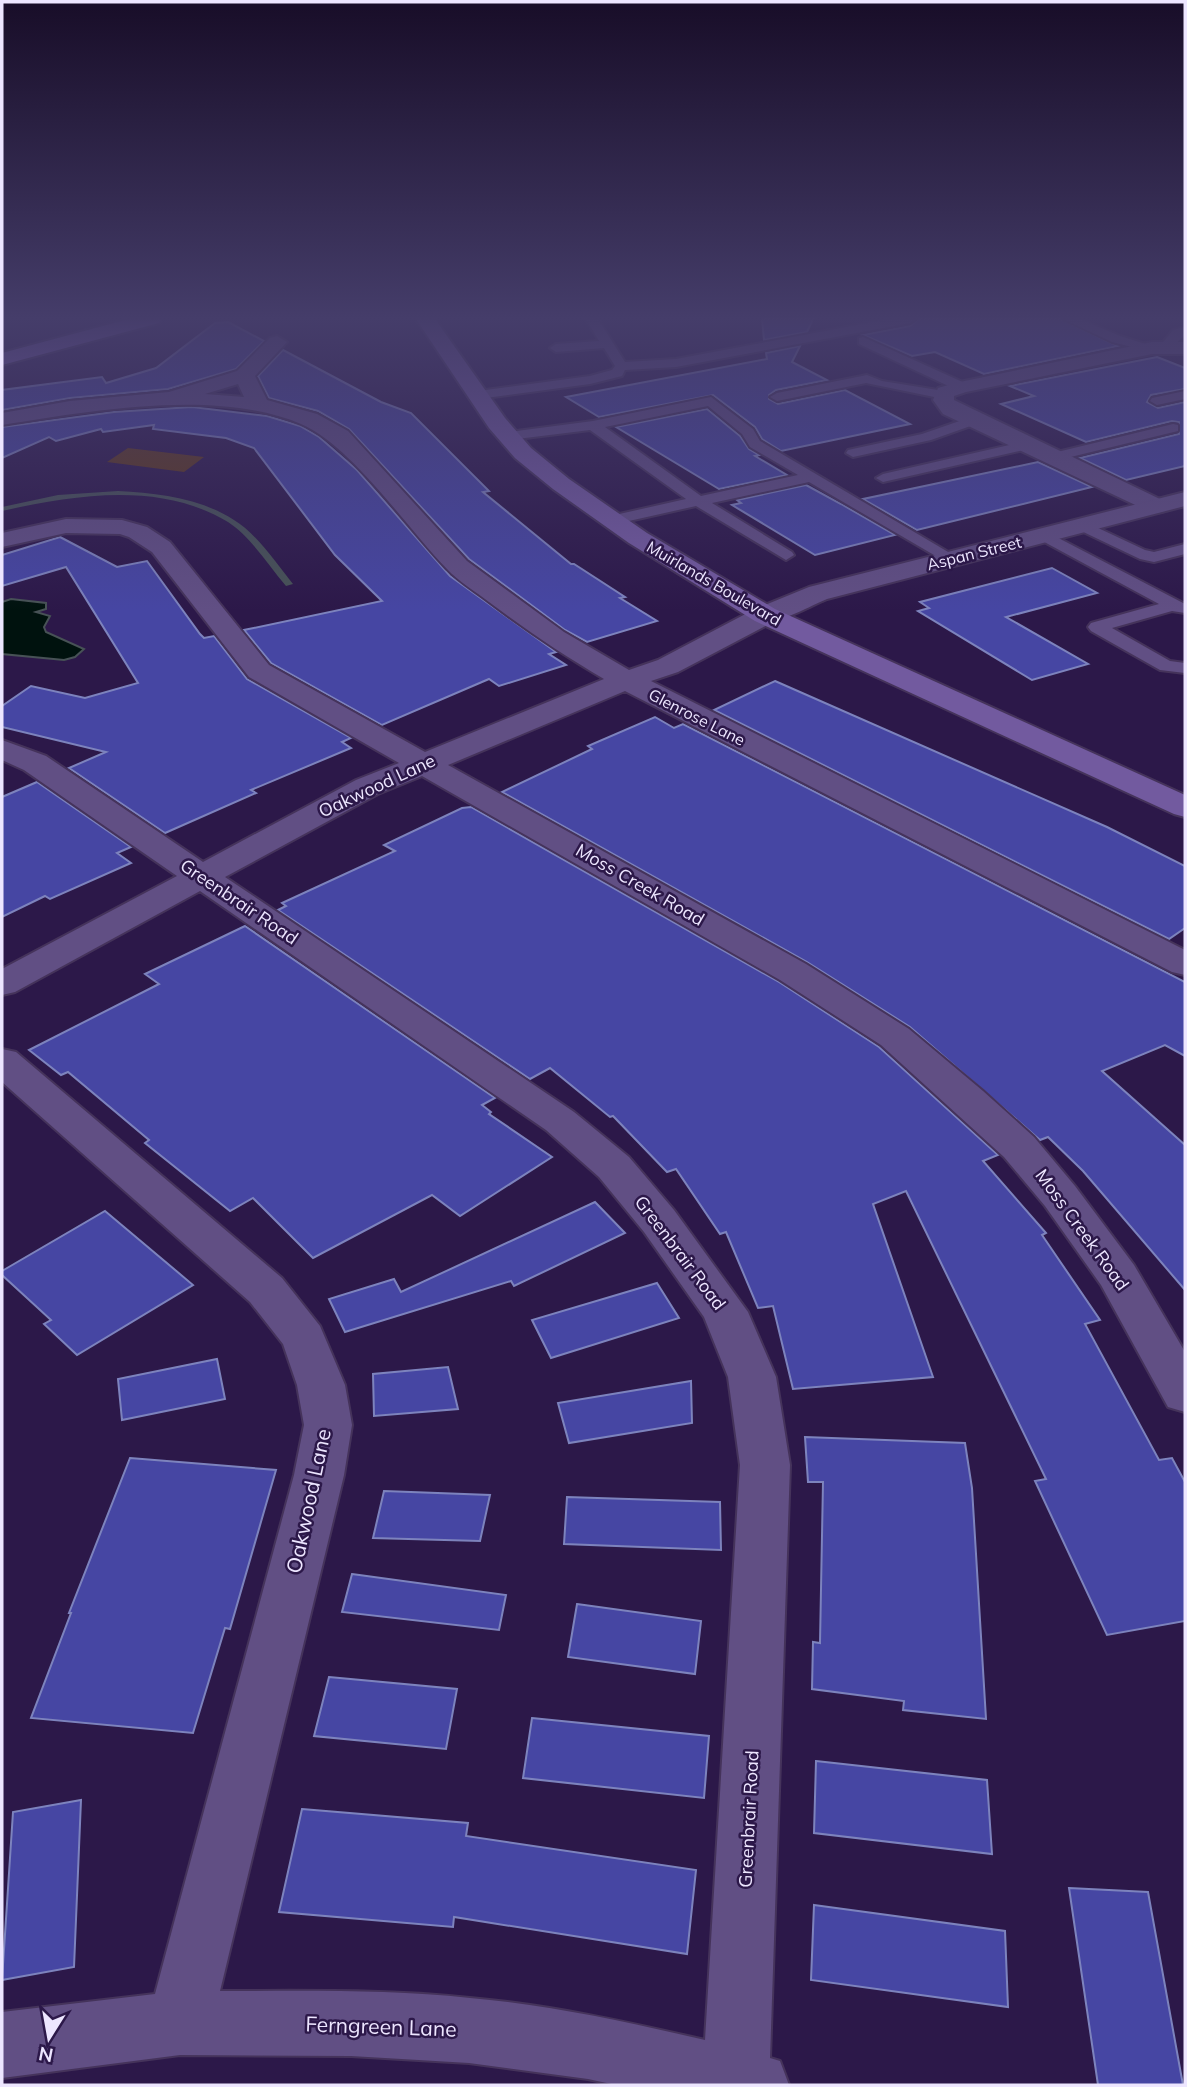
<svg xmlns="http://www.w3.org/2000/svg" width="1187" height="2087" viewBox="0 0 1187 2087" font-family="Mulish,sans-serif">
	<style>
		.green { fill: #5e3818 }
		.water { fill: #00120e; stroke: #475256; stroke-width: 2 }
		.lines { fill: none; stroke-linecap: round; stroke-linejoin: round }
		.stream { fill: #475256; fill-rule: evenodd }
		.building { fill: #4646a3; stroke: #7d83bd; stroke-width: 2 }
		.service-casing { stroke: #45335b; stroke-width: 4 }
		.minor-casing { stroke: #45335b; stroke-width: 4 }
		.tertiary-casing { stroke: #45335b; stroke-width: 4 }
		.secondary-casing { stroke: #45335b; stroke-width: 4 }
		.primary-casing { stroke: #45335b; stroke-width: 4 }
		.service { fill: #614f84; fill-rule: evenodd }
		.minor { fill: #614f84; fill-rule: evenodd }
		.tertiary { fill: #614f84; fill-rule: evenodd }
		.secondary { fill: #725a9f; fill-rule: evenodd }
		.primary { fill: #8466b9; fill-rule: evenodd }
		.labels { text-anchor: middle; stroke-width: 5; stroke-linejoin: round; paint-order: stroke }
		.far-street-label { font-size: 16px; fill: #ede6ff; stroke: #2c1849 }
		.street-label { font-size: 18px; fill: #ede6ff; stroke: #2c1849 }
		.near-street-label { font-size: 21px; fill: #ede6ff; stroke: #2c1849 }
	</style>
	<rect width="100%" height="100%" fill="#2c1849"/>
	<polygon class="green" points="128,448 204,457 184,472 107,462"/>
	<polygon class="water" points="11,599 46,603 46,609 36,612 50,616 44,627 46,632 84,649 75,657 64,660 2,654 2,602"/>
	<g class="lines">
		<path class="stream" d="M118,491C158,493 200,498 234,520C256,533 277,564 293,584L286,586C268,565 251,537 228,522C160,481 75,495 2,511V507L58,495Z"/>
	</g>
	<g class="building">
		<polygon points="762,319 813,319 807,332 764,340"/>
		<polygon points="919,319 1061,319 1118,346 984,374 935,352 912,356 863,335 910,326"/>
		<polygon points="228,322 264,341 236,369 168,389 70,398 2,410 2,390 102,377 106,383 156,368 215,323"/>
		<polygon points="800,346 792,362 827,380 776,390 769,395 769,399 778,404 845,390 910,424 781,451 762,439 755,427 713,395 599,417 566,397 767,359 766,353"/>
		<polygon points="283,350 381,402 411,413 489,491 483,492 571,564 574,564 625,597 620,598 657,621 587,642 565,630 469,559 349,429 318,411 269,398 258,376"/>
		<polygon points="1157,357 1185,368 1185,389 1151,395 1147,402 1158,408 1185,402 1185,466 1126,480 1080,458 1179,434 1179,422 1172,421 1086,442 1001,404 1034,396 1010,386"/>
		<polygon points="192,407 267,416 300,426 319,437 357,470 450,576 556,652 549,654 566,665 499,686 489,679 382,725 271,663 244,630 382,601 335,555 254,448 226,438 153,429 154,425 103,432 101,429 56,441 49,437 2,458 2,427 114,412"/>
		<polygon points="707,409 740,436 749,449 759,455 755,456 787,475 719,489 616,427"/>
		<polygon points="1038,462 1092,487 917,530 863,499"/>
		<polygon points="806,485 841,504 895,535 815,555 732,505 741,503 737,500"/>
		<polygon points="60,537 117,567 147,561 200,634 204,638 214,636 247,679 351,738 342,742 351,748 251,790 256,793 165,833 69,768 106,752 2,727 2,706 31,686 85,698 138,683 66,567 2,586 2,555"/>
		<polygon points="1052,568 1097,593 1006,617 1088,664 1032,680 918,611 929,608 920,602"/>
		<polygon points="775,681 1107,827 1185,866 1185,928 1169,939 714,710"/>
		<polygon points="655,717 674,728 683,724 1185,982 1185,1056 1165,1045 1102,1071 1185,1145 1185,1290 1083,1171 1048,1137 1040,1140 910,1027 807,962 502,792 592,749 588,746"/>
		<polygon points="37,782 131,847 117,853 131,863 50,899 45,896 2,917 2,797"/>
		<polygon points="471,807 779,982 879,1047 998,1155 983,1161 1046,1233 1042,1235 1100,1320 1085,1324 1159,1460 1172,1458 1185,1482 1185,1621 1107,1635 1035,1481 1046,1479 906,1191 873,1204 933,1377 793,1389 773,1306 758,1308 726,1232 720,1234 676,1169 667,1172 613,1116 610,1117 550,1068 530,1079 278,910 286,906 282,903 395,851 384,845 462,808"/>
		<polygon points="245,926 495,1098 482,1105 491,1112 489,1114 552,1157 460,1216 432,1195 313,1258 253,1198 230,1211 145,1143 149,1140 68,1072 61,1075 29,1050 159,984 145,974"/>
		<polygon points="595,1202 625,1233 514,1286 511,1281 345,1332 329,1299 394,1279 401,1292"/>
		<polygon points="105,1211 193,1285 77,1355 44,1324 51,1320 2,1275 2,1271"/>
		<polygon points="657,1283 679,1318 551,1358 532,1320"/>
		<polygon points="217,1359 225,1399 122,1420 118,1379"/>
		<polygon points="448,1367 458,1409 374,1416 373,1374"/>
		<polygon points="691,1381 692,1423 569,1443 558,1403"/>
		<polygon points="805,1437 965,1443 972,1488 986,1719 903,1710 904,1701 812,1689 813,1642 820,1643 823,1482 808,1482"/>
		<polygon points="130,1458 276,1470 230,1629 225,1628 193,1733 31,1718 71,1613 69,1613"/>
		<polygon points="384,1491 490,1495 480,1541 373,1538"/>
		<polygon points="567,1497 720,1502 721,1550 564,1544"/>
		<polygon points="352,1574 506,1595 499,1630 342,1612"/>
		<polygon points="577,1604 701,1621 695,1674 568,1657"/>
		<polygon points="329,1677 457,1689 446,1749 314,1736"/>
		<polygon points="532,1718 709,1736 704,1798 523,1778"/>
		<polygon points="816,1761 987,1780 992,1854 814,1833"/>
		<polygon points="81,1800 74,1967 2,1980 13,1812"/>
		<polygon points="302,1809 468,1823 466,1836 696,1870 687,1954 454,1917 453,1927 279,1912"/>
		<polygon points="1069,1888 1148,1892 1183,2085 1098,2085"/>
		<polygon points="814,1905 1005,1931 1008,2007 811,1980"/>
	</g>
	<g class="lines">
		<g class="service-casing">
			<g id="service">
				<polygon points="586,319 598,319 625,362 676,359 889,319 916,319 910,323 676,367 625,370 622,376 590,384 478,399 471,395 478,391 590,376 612,370 615,366 604,348 556,352 550,348 556,344 599,341"/>
				<polygon points="1063,319 1080,319 1120,336 1158,348 1152,352 1112,342"/>
				<polygon points="1185,327 1185,335 1170,349 1162,349 1160,346 1173,330"/>
				<polygon points="863,337 967,384 969,387 962,391 957,390 859,344 859,338"/>
				<polygon points="867,375 882,381 944,391 951,395 944,399 866,383 777,401 770,397 777,393"/>
				<polygon points="1185,391 1185,399 1157,405 1150,401 1152,398"/>
				<path d="M711,397L753,429L760,441L960,559L952,564L946,562L809,482L712,503L792,552L794,555L786,560L696,506L611,525L606,523L603,520L606,517L686,499L590,430L509,440L502,436L509,432L593,421ZM708,406L742,434L750,447L798,475L701,496L605,427Z"/>
				<polygon points="974,416 979,417 979,423 931,440 853,457 846,453 848,450 922,434"/>
				<polygon points="1173,424 1178,425 1178,431 1054,461 1047,457 1049,454"/>
				<polygon points="1027,441 1034,445 1032,448 883,482 876,478 883,474"/>
				<polygon points="1081,520 1145,550 1154,552 1185,544 1185,554 1154,562 1140,559 1075,528 1073,525 1075,522"/>
				<polygon points="1043,530 1185,604 1185,613 1172,611 1112,628 1170,661 1185,663 1185,673 1160,670 1091,631 1088,627 1091,623 1159,604 1037,538 1035,535"/>
			</g>
		</g>
		<g class="minor-casing">
			<g id="minor">
				<path d="M277,336L287,342L255,376L267,400L317,414L348,431L467,561L564,632L629,670L658,660L755,609L765,607L775,609L778,615L775,621L678,672L651,681L1185,950V975L1172,972L625,691L448,765L806,964L909,1029L983,1091L1034,1137L1075,1186L1134,1265L1185,1352V1412L1168,1407L1101,1285L1045,1206L1004,1157L881,1045L780,980L422,776L378,794L225,877L574,1112L629,1157L674,1210L748,1312L776,1377L790,1465L770,2058L780,2061L789,2085H616L588,2079L469,2063L351,2056L180,2055L2,2078V2012L155,1994L294,1475L304,1425L297,1385L283,1344L250,1302L2,1082V1049L16,1052L282,1278L320,1326L345,1385L352,1425L344,1475L220,1991C303,1991 387,1989 470,1998C550,2005 627,2022 705,2040L740,1465L728,1377L704,1317L644,1232L599,1177L546,1130L200,891L15,992L2,995V969L177,876L24,770L2,760V740L46,756L203,862L356,780L399,763L249,677L152,552L129,537L120,534L66,533L2,547V533L66,519L122,520L147,527L170,542L269,665L425,752L604,679C563,655 526,630 489,602C475,591 459,582 447,569C407,528 351,445 301,424C216,388 91,411 2,425V413L70,401L169,392L237,371L270,338ZM238,384L244,397L205,394Z"/>
				<polygon points="1152,342 1185,342 1185,354 1152,354 966,392 954,396 954,400 1164,501 1168,506 1164,511 1156,513 1148,511 943,414 933,400 938,388 955,383"/>
			</g>
		</g>
		<g class="tertiary-casing">
			<path id="tertiary" d="M1185,492V506L827,599C807,607 778,626 755,621L752,615L755,609L809,587Z"/>
		</g>
		<g class="secondary-casing">
			<polygon id="secondary" points="416,319 435,319 505,418 531,448 569,479 647,533 775,609 1185,795 1185,817 1174,814 755,621 629,543 553,489 515,458 489,428"/>
		</g>
		<g class="primary-casing">
			<polygon id="primary" points="129,319 161,319 159,323 2,365 2,353"/>
		</g>
		<use href="#service" class="service"/>
		<use href="#minor" class="minor"/>
		<use href="#tertiary" class="tertiary"/>
		<use href="#secondary" class="secondary"/>
		<use href="#primary" class="primary"/>
	</g>
	<linearGradient id="sky" x2="0" y2="1"><stop stop-color="#180d28"/><stop offset="0.52" stop-color="#453d6a"/><stop offset="1" stop-color="#453d6a" stop-opacity="0"/></linearGradient>
	<rect width="1187" height="611" fill="url(#sky)"/>
	<g class="labels">
		<g class="far-street-label">
			<text transform="translate(974 553) rotate(-14)" y="6">Aspan Street</text>
			<text transform="translate(714 583) rotate(30)" y="6">Muirlands Boulevard</text>
			<text transform="translate(697 717) rotate(27)" y="6">Glenrose Lane</text>
		</g>
		<g class="street-label">
			<text transform="translate(377 786) rotate(-25)" y="6">Oakwood Lane</text>
			<text transform="translate(640 885) rotate(30)" y="6">Moss Creek Road</text>
			<text transform="translate(239 902) rotate(34)" y="6">Greenbrair Road</text>
			<text transform="translate(1082 1230) rotate(54)" y="6">Moss Creek Road</text>
			<text transform="translate(680 1253) rotate(53)" y="6">Greenbrair Road</text>
			<text transform="translate(749 1819) rotate(-87)" y="6">Greenbrair Road</text>
		</g>
		<g class="near-street-label">
			<text transform="translate(309 1501) rotate(-78)" y="7">Oakwood Lane</text>
			<text transform="translate(381 2027) rotate(2)" y="7">Ferngreen Lane</text>
		</g>
	</g>
	<rect width="1187" height="2087" fill="none" stroke="#ede6ff" stroke-width="7"/>
	<g transform="translate(49 2038) rotate(191)" stroke="#2c1849" stroke-width="5" paint-order="stroke">
	<path d="M0-5L12 26L0 18L-12 26Z" fill="#ede6ff"/>
	<text y="-10" font-size="19" font-weight="bold" text-anchor="middle" fill="#ede6ff">N</text>
	</g>
</svg>
